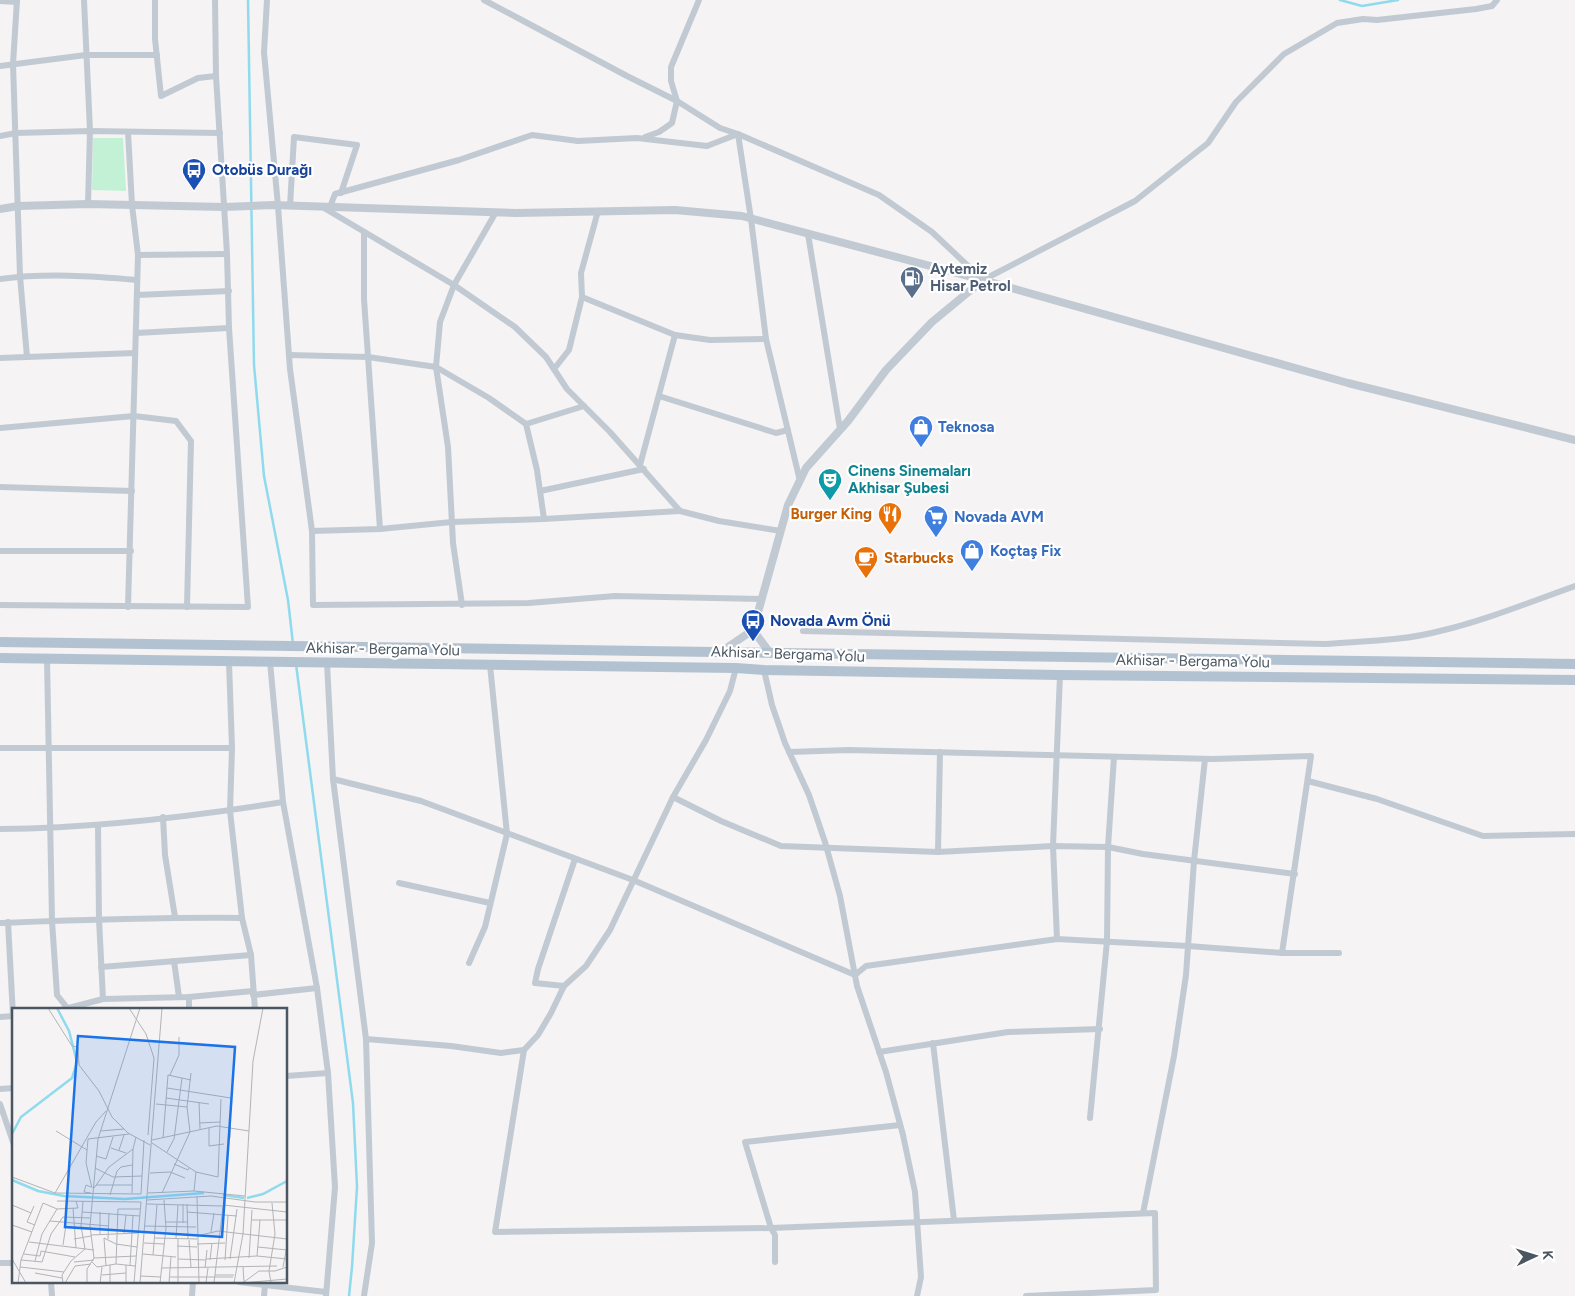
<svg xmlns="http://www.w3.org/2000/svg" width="1575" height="1296" viewBox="0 0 1575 1296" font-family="Figtree,sans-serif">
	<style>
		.green { fill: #c3f1d5 }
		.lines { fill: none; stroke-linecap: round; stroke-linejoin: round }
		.stream { stroke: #90daee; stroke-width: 2.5 }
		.minor { stroke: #c1cad2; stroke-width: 6 }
		.tertiary { stroke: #c1cad2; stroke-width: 8 }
		.primary { stroke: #b3c2d1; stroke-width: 10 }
		.labels { text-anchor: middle; stroke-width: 4.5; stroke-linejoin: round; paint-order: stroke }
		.transit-label { font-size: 15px; font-weight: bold; fill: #164399; stroke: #fff; text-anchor: start }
		.service-label { font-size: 15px; font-weight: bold; fill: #4e5e75; stroke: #fff; text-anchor: start }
		.shop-label { font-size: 15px; font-weight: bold; fill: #366cbe; stroke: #fff; text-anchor: start }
		.culture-label { font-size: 15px; font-weight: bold; fill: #0d838f; stroke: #fff; text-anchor: start }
		.food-label { font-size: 15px; font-weight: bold; fill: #c56008; stroke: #fff; text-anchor: end }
		.street-label { font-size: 15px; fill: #4a5661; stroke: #fff }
		.inset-river { fill: none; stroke: #90daee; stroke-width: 2.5 }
		.inset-road { fill: none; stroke: #b1b4b9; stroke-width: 1 }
		.view { fill: #1a73e8; fill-opacity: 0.15; stroke: #1a73e8; stroke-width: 2.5 }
		.inset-edge { fill: none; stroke: #4a5661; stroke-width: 2.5 }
	</style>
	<rect width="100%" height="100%" fill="#f5f3f3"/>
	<polygon class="green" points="93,138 123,138 126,191 92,190"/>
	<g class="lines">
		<g class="stream">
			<polyline points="248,0 254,365 264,476 288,600 293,644"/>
			<polyline points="1340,0 1362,6 1398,0"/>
			<polyline points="296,664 353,1103 357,1187 352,1267 349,1296"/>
		</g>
		<g class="minor">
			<polyline points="17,0 13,64 20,276 27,357"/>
			<polyline points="84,0 90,131 88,204"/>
			<polyline points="155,0 155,39 161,96 198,78 216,76"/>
			<polyline points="267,0 264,52 278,206 290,369 312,531 313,605 529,603 615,596 762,599"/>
			<polyline points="484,0 627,76 677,101 720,128 738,134 879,195 932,232 983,280 1135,201 1208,143 1236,102 1284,54 1337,23 1363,19 1377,20 1476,9 1492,6 1497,0"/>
			<polyline points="0,1 17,2"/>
			<polyline points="0,66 86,55 157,55"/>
			<polyline points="128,132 132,205 138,255 128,607"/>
			<polyline points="0,136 16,133 90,131 220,133"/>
			<polyline points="645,137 659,132 672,123 677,101 671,81 671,67 699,0"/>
			<polyline points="290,206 294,137 357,145 341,193"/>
			<polyline points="330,207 335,194 459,160 532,135 578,141 637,138 707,146 738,134 751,219 766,339 800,481"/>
			<polyline points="324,208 454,285 515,327 546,357 567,389 610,432 680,511 719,521 781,531"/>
			<polyline points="598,211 581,273 582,297 675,335 710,340 766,339"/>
			<polyline points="364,232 364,299 380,529"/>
			<polyline points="808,234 840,429"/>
			<polyline points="138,255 227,254"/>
			<path d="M0,279C46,273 91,276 137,280"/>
			<polyline points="137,295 229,291"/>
			<polyline points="136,333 229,328"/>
			<polyline points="289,355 368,357 436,367 489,398 526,424 537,470 544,519"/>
			<polyline points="0,358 135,353"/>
			<polyline points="554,369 569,350 582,297"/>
			<polyline points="659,396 776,433 788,430"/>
			<polyline points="526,424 584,406"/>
			<polyline points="0,428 134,416 176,421 191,441 187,607"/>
			<polyline points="640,465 675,335"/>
			<polyline points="0,487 132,491"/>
			<polyline points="540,491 644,469"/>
			<polyline points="312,531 380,529 452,522 544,519 680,511"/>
			<polyline points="0,551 131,551"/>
			<polyline points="0,605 248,607 229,328 227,254 216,76 215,0"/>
			<polyline points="462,605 453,543 448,447 436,367 440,322 454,285 496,212"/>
			<path d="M803,631L1325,644C1363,641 1403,641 1440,631C1486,620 1530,602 1575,586"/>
			<polyline points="47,659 52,921 57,995 69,1010"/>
			<polyline points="229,662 232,748 230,811 242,918 251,955 255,1010"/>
			<polyline points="270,662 283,802 317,988 328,1073 335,1187 326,1296"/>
			<polyline points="327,663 333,779 366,1039 372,1243 364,1296"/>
			<polyline points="764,670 772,705 785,743 809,795 825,842 840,896 857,986 886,1072 903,1135 915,1192 921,1277 917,1296"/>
			<polyline points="0,748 232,748"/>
			<polyline points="789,752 849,750 1213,759 1311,756 1282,953"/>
			<polyline points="333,779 421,801 633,880 855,975 866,966 1057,939 1188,946 1282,953 1339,953"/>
			<polyline points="1308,781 1377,799 1483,836 1575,834"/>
			<polyline points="673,797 721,821 781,846 938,852 1053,846 1108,847 1143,854 1295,874"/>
			<polyline points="163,817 165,855 175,917"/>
			<polyline points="98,825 99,919 103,999"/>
			<path d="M0,829C95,828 190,817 283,802"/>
			<polyline points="938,852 940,752"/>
			<polyline points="399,883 490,903"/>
			<polyline points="8,922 13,1016"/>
			<path d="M0,923C81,920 161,917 242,918"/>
			<polyline points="1057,939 1053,846 1060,675"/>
			<polyline points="174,961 179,997"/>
			<polyline points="469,963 485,927 507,834 490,665"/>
			<polyline points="101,967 251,955"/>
			<polyline points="564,986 535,983 538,969 575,859"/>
			<polyline points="253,995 317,988"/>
			<polyline points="189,997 189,1010"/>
			<polyline points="61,1010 103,999 189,997 253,991"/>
			<polyline points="0,1017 14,1016"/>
			<polyline points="366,1039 451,1046 501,1053 524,1050 538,1035 551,1013 564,986 586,966 610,930 673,797 706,740 730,691 736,668"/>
			<polyline points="933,1043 954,1220"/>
			<polyline points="524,1050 495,1232 771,1228 1155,1213 1156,1290 1026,1296"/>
			<polyline points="879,1052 1008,1032 1100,1029"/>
			<polyline points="286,1076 328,1073"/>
			<polyline points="0,1089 14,1088"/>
			<polyline points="0,1104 14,1145"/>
			<polyline points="1090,1118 1107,941 1108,847 1114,757"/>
			<polyline points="1143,1213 1174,1056 1186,975 1194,861 1205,759"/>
			<polyline points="775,1262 775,1235 771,1228 745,1142 900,1125"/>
			<polyline points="0,1263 14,1263"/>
			<polyline points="51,1282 52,1296"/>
			<polyline points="239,1282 326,1292"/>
			<polyline points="192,1296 193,1282"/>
			<polyline points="264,1296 265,1285"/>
		</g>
		<g class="tertiary">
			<polyline points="0,209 18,206 88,204 224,207 273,205 516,213 675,210 742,216 983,280 1348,383 1575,440"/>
			<polyline points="753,630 770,653"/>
			<polyline points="722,651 753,630 788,505 806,468 848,421 886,370 932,322 983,280"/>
		</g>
		<g class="primary">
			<polyline points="0,642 1575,664"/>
			<polyline points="0,658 736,668 764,670 1060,675 1575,680"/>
		</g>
	</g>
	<defs>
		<g id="bus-pin" transform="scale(1.25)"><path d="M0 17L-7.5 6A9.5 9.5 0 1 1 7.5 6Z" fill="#1a4fb4" stroke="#fff"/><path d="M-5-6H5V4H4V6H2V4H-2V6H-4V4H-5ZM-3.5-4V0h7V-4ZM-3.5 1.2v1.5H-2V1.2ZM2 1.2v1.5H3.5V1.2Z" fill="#fff"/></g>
		<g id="fuel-pin" transform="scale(1.25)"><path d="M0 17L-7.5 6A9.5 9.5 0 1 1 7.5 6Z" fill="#5c6f8a" stroke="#fff"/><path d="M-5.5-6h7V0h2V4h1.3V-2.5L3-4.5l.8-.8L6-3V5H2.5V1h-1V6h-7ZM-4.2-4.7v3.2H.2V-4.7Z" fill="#fff"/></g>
		<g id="shop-pin" transform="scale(1.25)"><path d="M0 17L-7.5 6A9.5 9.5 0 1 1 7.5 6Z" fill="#3f7fe0" stroke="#fff"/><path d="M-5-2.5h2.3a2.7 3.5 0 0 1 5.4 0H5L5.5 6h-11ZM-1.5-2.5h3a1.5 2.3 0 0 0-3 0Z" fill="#fff"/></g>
		<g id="theatre-pin" transform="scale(1.25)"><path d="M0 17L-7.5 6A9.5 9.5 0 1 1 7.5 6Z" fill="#0f9aa8" stroke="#fff"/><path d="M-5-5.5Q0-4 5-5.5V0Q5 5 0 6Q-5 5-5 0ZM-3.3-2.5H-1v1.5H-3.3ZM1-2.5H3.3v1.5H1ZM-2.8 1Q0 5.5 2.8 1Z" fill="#fff"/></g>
		<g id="restaurant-pin" transform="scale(1.25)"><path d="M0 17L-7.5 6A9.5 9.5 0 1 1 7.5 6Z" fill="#e8710a" stroke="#fff"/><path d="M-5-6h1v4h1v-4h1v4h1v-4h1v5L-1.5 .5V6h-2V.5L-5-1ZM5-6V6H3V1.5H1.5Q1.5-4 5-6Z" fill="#fff"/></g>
		<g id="supermarket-pin" transform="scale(1.25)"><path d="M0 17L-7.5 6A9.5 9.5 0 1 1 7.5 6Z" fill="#3f7fe0" stroke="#fff"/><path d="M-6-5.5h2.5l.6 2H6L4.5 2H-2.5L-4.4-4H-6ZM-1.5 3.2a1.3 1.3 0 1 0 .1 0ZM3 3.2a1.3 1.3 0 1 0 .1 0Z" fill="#fff"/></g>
		<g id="cafe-pin" transform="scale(1.25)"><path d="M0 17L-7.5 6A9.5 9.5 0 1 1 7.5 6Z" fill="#e8710a" stroke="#fff"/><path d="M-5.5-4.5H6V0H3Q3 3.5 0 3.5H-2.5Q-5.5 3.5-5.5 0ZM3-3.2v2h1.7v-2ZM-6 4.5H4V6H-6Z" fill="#fff"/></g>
	</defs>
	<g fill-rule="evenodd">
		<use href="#bus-pin" x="194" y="170"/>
		<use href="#fuel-pin" x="912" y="278"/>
		<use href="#shop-pin" x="921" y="427"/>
		<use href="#theatre-pin" x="830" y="480"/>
		<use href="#restaurant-pin" x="890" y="514"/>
		<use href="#supermarket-pin" x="936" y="517"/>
		<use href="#shop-pin" x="972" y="551"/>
		<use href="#cafe-pin" x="866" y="558"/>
		<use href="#bus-pin" x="753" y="621"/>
	</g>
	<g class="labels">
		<g class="transit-label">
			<text x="212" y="175">Otobüs Durağı</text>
			<text x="770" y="626">Novada Avm Önü</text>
		</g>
		<g class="service-label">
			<text x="930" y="274">Aytemiz<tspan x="930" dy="17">Hisar Petrol</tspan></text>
		</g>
		<g class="shop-label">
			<text x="938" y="432">Teknosa</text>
			<text x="954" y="522">Novada AVM</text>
			<text x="990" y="556">Koçtaş Fix</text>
		</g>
		<g class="culture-label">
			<text x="848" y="476">Cinens Sinemaları<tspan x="848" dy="17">Akhisar Şubesi</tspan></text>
		</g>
		<g class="food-label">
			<text x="872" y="519">Burger King</text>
			<text x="884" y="563" text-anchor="start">Starbucks</text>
		</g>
		<g class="street-label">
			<text transform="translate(383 649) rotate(1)" y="5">Akhisar - Bergama Yolu</text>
			<text transform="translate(788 654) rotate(2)" y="5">Akhisar - Bergama Yolu</text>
			<text transform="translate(1193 661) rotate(1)" y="5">Akhisar - Bergama Yolu</text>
		</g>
	</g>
	<g transform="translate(12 1008)">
		<rect width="275" height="275" fill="#f5f3f3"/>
		<path class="inset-river" d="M0,126L9,109L60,70L65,54L57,23L45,0M0,172L26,183L52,188L113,191L192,185M211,187L232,190M235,190L251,186L275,173"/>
		<path class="inset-road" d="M36,0L60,38L66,39L67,57L87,83L100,109L116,125L138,137M117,0L134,26L142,50L136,127M158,67L167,47V29M155,80L219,90L218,130M154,90L197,96M187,94L188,121M144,96L175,99M187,115L208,114M197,120V138L212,136M44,123L75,142M88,123L112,121M151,130L156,67L179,72M140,132L205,118L237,123M140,135L184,164L182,183M99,140L114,145M107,142L112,127M155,144L162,131L170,70M84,148L94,151L101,129M162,156L176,162L177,160M83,160L101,169L130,168M184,164L206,169L209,91M138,165L158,164L173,170M0,169L43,185L129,186L132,132M84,177H120M79,179L74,177L72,184L79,185M80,180L74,155L76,131L117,126M82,180L97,159L121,141L124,129M43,185L84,114L94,103M120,185L121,141M136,185L182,183L233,188M150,185L178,124L175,99L179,65M98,187L105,163L109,159L120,157M185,188L187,275M135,192L199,188L243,194H275M45,193L129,194L122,275M135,196L210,198M171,196V215M175,196L176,231M0,197L19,205M211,197L275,204M22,198L15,214L23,217M61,200L64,240M70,204L128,208M175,204L225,208M240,212H275M38,213L97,218M154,214H175M0,217L20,224M133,218L184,219M199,224L202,205M112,225L114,207M120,225L121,207M79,227L126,225M88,227V204M185,228L206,223L275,231M92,230L104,236L125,239M92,230L94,258M143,230L185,231M164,230L166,197M62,231L79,228M96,231L97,205M166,231V251L194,252M177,232L179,260M17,234L82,242M132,235L152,236M185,236L213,235M51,237L54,217M165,238L185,239M246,239L275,242M12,246L28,248L29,243L63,249M131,246L164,249M141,247L145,197M245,248L248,212M82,250L124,248M237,250L240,202M0,251L14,275M194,251L245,248L275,251M218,251L225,201M9,252L30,254L39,226L51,209L78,210M198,252L200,235M213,252L216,207M23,253L30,226L45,201M62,254L82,252M80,254L85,259L104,256L123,258M104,256L106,201H128M98,257V275M114,257V275M118,257L120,225M8,259L52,264M231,259L232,274M271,259L275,238M150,260L265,258M193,260L195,242M23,265L50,270M90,267L114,265M203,267H222M129,268L149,269M157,269H221M232,274L247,263H263L275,259M6,275L9,252L31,195L45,201L66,200L64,193M51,275L50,267L59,253L73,241L69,218L71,193M53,275L63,258L79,256M75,275V261L82,250L78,218L86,131L128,0M88,275L90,259M128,275L150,0M148,275L154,220L152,192M157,275L159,249M166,275V251M194,275L196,260M202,275L212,190M222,275L231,226L241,53L251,0M230,275L275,271M259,275L257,263L263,226L260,195"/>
		<path class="view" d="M66,28L223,39L210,229L53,219Z"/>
		<rect width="275" height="275" class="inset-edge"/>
	</g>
	<g transform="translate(1535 1256) rotate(86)" stroke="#ffffff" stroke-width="4" paint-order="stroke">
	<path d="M0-4L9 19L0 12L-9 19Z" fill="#4a5661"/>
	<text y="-8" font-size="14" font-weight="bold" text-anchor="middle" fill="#4a5661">K</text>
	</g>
</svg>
